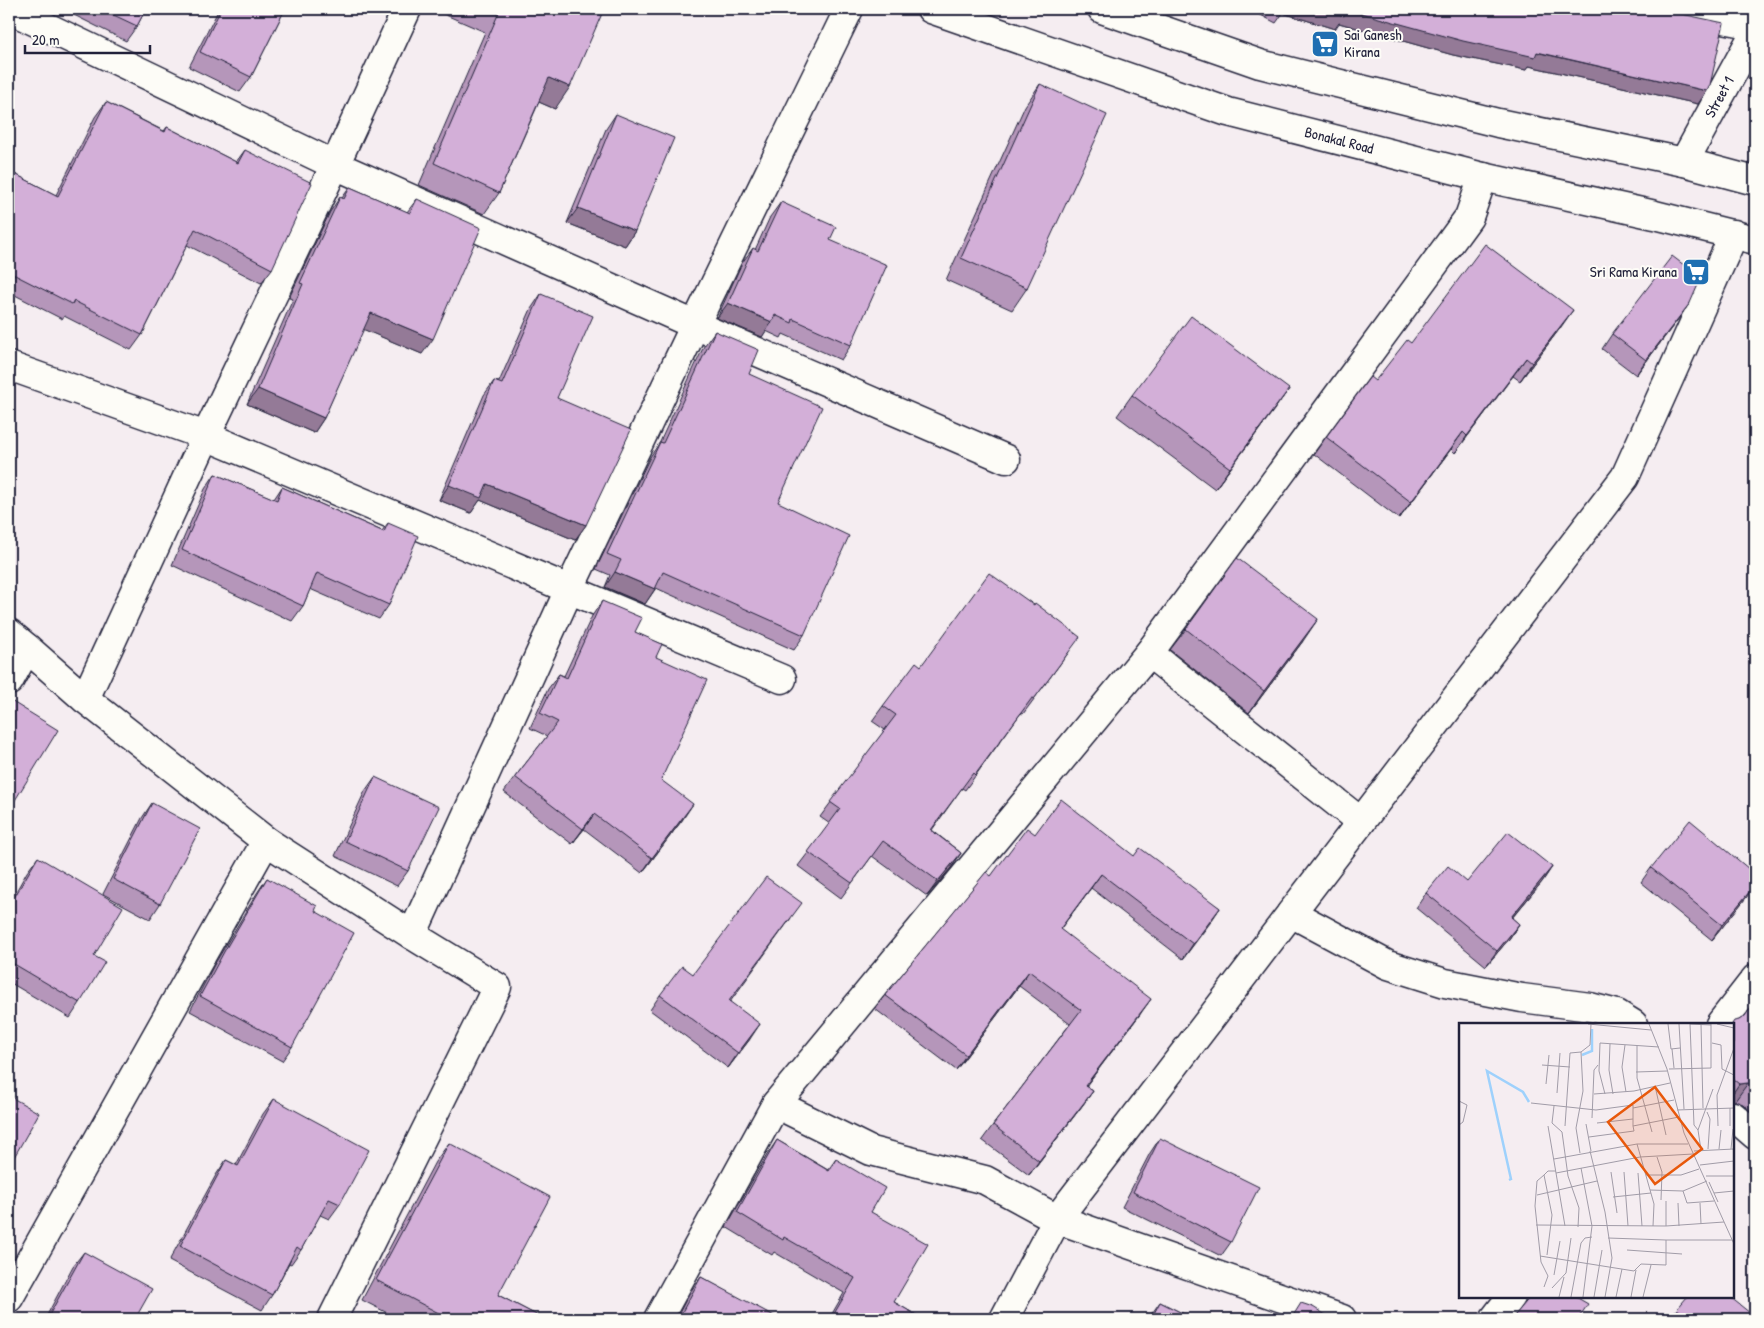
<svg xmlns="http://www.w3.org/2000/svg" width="1764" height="1328" viewBox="0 0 1764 1328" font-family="'Patrick Hand',sans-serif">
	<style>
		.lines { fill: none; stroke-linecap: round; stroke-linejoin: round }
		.minor-casing { stroke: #22223b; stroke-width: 31 }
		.major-casing { stroke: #22223b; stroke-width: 31 }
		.minor { stroke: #fdfcf7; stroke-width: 28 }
		.major { stroke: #fdfcf7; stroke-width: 28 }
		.wall { fill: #b596ba; stroke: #22223b }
		.shaded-wall { fill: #947a97; stroke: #22223b }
		.building { fill: #d3afd8; stroke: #22223b }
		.labels { text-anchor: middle; stroke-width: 4; stroke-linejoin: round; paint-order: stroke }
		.poi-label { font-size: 15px; fill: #22223b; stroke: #fdfcf7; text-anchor: start }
		.street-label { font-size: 15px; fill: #22223b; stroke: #fdfcf7 }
		.inset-river { fill: none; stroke: #9ed1fc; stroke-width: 2.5 }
		.inset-road { fill: none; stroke: #a19ca8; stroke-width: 1 }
		.view { fill: #e8590c; fill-opacity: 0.15; stroke: #e8590c; stroke-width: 2.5 }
		.inset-edge { fill: none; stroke: #22223b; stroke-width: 2.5 }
	</style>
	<rect width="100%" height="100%" fill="#f5edf1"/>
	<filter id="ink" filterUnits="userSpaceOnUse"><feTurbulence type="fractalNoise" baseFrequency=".02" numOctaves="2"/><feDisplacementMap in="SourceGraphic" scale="10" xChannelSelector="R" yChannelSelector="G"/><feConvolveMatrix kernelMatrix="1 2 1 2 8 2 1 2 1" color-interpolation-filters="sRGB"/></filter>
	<g filter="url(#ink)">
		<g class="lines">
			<g class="minor-casing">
				<g id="minor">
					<polyline points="9,9 335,165 695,325 1006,459"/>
					<polyline points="1670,9 1755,25"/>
					<path id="s1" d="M1684,162L1755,32"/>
					<polyline points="9,366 206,436 782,679"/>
					<polyline points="9,633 27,648"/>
					<polyline points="1149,653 1361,822"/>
					<polyline points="9,681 27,648 85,699 206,436 335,165 407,9"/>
					<polyline points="85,699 266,841 412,935"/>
					<polyline points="1291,913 1388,965 1445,983 1522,998 1590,1007 1617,1014 1633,1024"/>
					<polyline points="1720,1024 1755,979"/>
					<polyline points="776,1104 871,1151 985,1180 1057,1219 1342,1319"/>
					<polyline points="1733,1116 1755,1135"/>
					<polyline points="9,1298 266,841"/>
					<polyline points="332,1319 497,987 412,935 569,590 695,325 849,9"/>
					<polyline points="658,1319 776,1104 1149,653 1469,217 1483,177"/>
					<polyline points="1004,1319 1057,1219 1625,477 1734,234"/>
					<polyline points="1494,1319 1511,1297"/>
				</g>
			</g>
			<g class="major-casing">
				<g id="major">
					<path id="s2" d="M931,9L1228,112L1483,177L1655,215L1755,240"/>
					<polyline points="1102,9 1260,64 1498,123 1684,162 1755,181"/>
				</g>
			</g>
			<use href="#minor" class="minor"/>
			<use href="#major" class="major"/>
		</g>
		<g class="wall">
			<polygon points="77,9 146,9 137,26 126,41 74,15"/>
			<polygon points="219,9 285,9 251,77 240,92 189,67"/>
			<polygon points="432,9 604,9 555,109 539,102 499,193 484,214 419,185 485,32"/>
			<polygon points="1249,9 1659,9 1707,91 1698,104 1529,66 1526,70 1453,55 1339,23 1335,29 1283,13 1276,23"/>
			<polygon points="1040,84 1027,288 1012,310 946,280 1025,106"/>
			<polygon points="106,102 164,131 167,127 236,162 245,150 272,269 261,283 187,245 142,335 131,350 64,316 62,319 9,292 9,171 56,195 95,117"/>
			<polygon points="616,114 635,231 625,246 567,223 606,129"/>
			<polygon points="350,187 407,212 417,199 422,354 363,329 324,418 314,433 247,404 293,299 289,298 330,212 340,197 342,198"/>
			<polygon points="781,202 830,240 851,345 841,360 783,334 781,338 766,331 762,337 717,318 742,263 753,248 755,250 770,217"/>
			<polygon points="541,294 557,398 586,525 575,540 480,500 471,513 439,500 484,395 494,381 499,382 531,309"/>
			<polygon points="1679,318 1636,375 1602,349 1612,334"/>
			<polygon points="1561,327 1520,381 1513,376 1455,453 1451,449 1399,519 1314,454 1326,437 1411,343"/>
			<polygon points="715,331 749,374 778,502 804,635 794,650 656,588 645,604 605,587 610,575 596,569 650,457 660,442 704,346"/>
			<polygon points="1289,389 1215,489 1117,416 1132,395"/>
			<polygon points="215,474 274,499 282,487 382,531 388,523 389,605 379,619 310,589 303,606 292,621 172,565 205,489"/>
			<polygon points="602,601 635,632 656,657 661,780 683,819 642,873 584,829 572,844 504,792 515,777 547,736 530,728 548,689 559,674 564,676 592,616"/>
			<polygon points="1186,629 1303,641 1249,713 1170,650"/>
			<polygon points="1069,652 1023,714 1021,713 965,790 962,788 932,830 961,853 951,868 927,896 872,856 841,898 798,866 830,824 820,817 885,730 872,721 883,706 921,666"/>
			<polygon points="375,777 408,871 397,886 335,856 365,791"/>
			<polygon points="152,803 160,904 150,919 103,894 142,818"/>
			<polygon points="1035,834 1134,856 1220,908 1183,959 1091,888 1060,929 1141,1013 1086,1086 1093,1091 1082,1106 1029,1175 982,1140 993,1125 1070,1024 1019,986 956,1070 875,1009 885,995 991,876"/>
			<polygon points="38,857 94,956 80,1003 70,1018 9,982 9,901 10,902 27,872"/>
			<polygon points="1552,867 1542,882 1512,918 1519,924 1509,939 1486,966 1416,908 1426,893"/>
			<polygon points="1651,868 1755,874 1755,886 1712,940 1641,882"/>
			<polygon points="267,878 315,911 292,1047 282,1061 190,1011 214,965 257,893"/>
			<polygon points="791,918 730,1002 750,1039 728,1068 650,1010 660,995 693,974"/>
			<polygon points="1755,1002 1755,1115 1743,1104 1735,1101 1733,1101 1733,1024 1745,1016"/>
			<polygon points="274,1099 340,1204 329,1219 320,1215 301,1250 291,1264 289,1263 272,1295 262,1310 169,1261 216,1175 226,1160 236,1165 263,1114"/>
			<polygon points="1160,1138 1231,1242 1221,1256 1122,1207 1150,1153"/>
			<polygon points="777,1140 828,1170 836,1159 871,1212 894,1302 923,1319 829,1319 844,1293 774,1252 772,1255 726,1227 767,1155"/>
			<polygon points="449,1143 498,1295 544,1319 399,1319 362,1300 435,1162"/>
			<polygon points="84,1252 135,1319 45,1319 73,1266"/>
			<polygon points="701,1277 777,1319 677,1317 690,1292"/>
			<polygon points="1160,1302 1194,1319 1148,1319"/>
			<polygon points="1677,1309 1755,1319 1670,1319"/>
		</g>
		<g class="shaded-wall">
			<polygon points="1285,9 1346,9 1707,91 1698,104 1529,66 1526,70 1453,55 1339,23 1335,29 1283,13"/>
			<polygon points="549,78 570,87 555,109 534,100"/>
			<polygon points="578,208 635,231 625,246 567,223"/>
			<polygon points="728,303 772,322 762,337 717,318"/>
			<polygon points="1690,303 1679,318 1636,375 1646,360"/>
			<polygon points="1573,310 1561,327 1520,381 1532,363"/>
			<polygon points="371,313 433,339 422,354 360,328"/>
			<polygon points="1526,358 1513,376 1455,453 1467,436"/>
			<polygon points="258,389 324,418 314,433 247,404"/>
			<polygon points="1289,389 1274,410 1215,489 1230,468"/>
			<polygon points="1463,432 1451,449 1399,519 1411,502"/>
			<polygon points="487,484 586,525 575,540 480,500 471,513 439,500 449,485"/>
			<polygon points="615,572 655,589 645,604 605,587"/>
			<polygon points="1318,619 1303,641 1249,713 1264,691"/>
			<polygon points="693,804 683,819 642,873 652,858"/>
			<polygon points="594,814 584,829 572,844"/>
			<polygon points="961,853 951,868 927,896 938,881"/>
			<polygon points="1552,867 1542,882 1500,932 1511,917"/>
			<polygon points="1101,874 1091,888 1050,943 1060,929"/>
			<polygon points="1755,885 1750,893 1712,940 1722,925"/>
			<polygon points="1220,908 1210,923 1183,959 1193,944"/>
			<polygon points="1519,924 1509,939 1486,966 1497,951"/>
			<polygon points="1029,971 1019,986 956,1070 966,1055"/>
			<polygon points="1151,999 1141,1013 1075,1100 1085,1086"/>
			<polygon points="760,1024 750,1039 728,1068 738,1053"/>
			<polygon points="1748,1083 1735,1101 1733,1101 1733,1093 1739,1084"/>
			<polygon points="1093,1091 1082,1106 1029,1175 1039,1161"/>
		</g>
		<g class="building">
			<polygon points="101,9 146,9 137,26"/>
			<polygon points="221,9 285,9 251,77 200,52"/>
			<polygon points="496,9 604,9 570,87 549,78 499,193 434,163 500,10"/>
			<polygon points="1323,9 1658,9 1724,23 1710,85 1707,91 1537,52 1535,57 1463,41 1346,9 1344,16"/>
			<polygon points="1040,84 1107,115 1027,288 961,258"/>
			<polygon points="106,102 165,132 167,127 238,163 245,150 312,183 272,269 195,229 142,335 74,301 72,304 9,272 9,171 58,196"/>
			<polygon points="616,114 674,138 635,231 578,208"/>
			<polygon points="350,187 410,213 417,199 481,228 433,339 371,313 324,418 258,389 303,284 300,283 340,197 344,199"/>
			<polygon points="781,202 836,227 830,240 887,265 851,345 793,319 792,323 775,315 772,322 728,303 753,248 758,251"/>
			<polygon points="1485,244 1573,310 1532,363 1526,358 1467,436 1463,432 1411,502 1326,437 1370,377 1375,381 1407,340 1411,343"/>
			<polygon points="1672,256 1701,278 1690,303 1646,360 1612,334"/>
			<polygon points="541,294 593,316 557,398 631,430 586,525 487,484 481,498 449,485 494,381 502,384"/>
			<polygon points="1191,316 1289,389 1230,468 1132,395"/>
			<polygon points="715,331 759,350 749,374 822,407 778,502 849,536 804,635 663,572 655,589 615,572 621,560 607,554 660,442 663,443"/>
			<polygon points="9,364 12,366 9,372"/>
			<polygon points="215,474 277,500 282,487 384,532 388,523 418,536 389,605 317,573 303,606 182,550"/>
			<polygon points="1237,558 1318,619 1264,691 1186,629"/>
			<polygon points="989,573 1034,605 1035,603 1080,637 1034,699 1032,698 975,775 973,773 931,830 961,853 938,881 883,841 852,883 808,852 840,809 830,802 896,715 883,706 916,662 921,666"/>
			<polygon points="602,601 642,618 635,632 662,644 656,657 707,680 661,780 693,804 652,858 594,814 583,829 515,777 558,722 540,713 559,674 567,678"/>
			<polygon points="11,701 58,730 9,810 9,704"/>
			<polygon points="375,777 439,807 408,871 345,841"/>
			<polygon points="1061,799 1134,856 1140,848 1220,908 1193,944 1101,874 1060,929 1151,999 1085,1086 1093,1091 1039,1161 993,1125 1081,1010 1029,971 966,1055 885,995 986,872 991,876 1027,828 1035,834"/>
			<polygon points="152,803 200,829 160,904 113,879"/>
			<polygon points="1690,820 1755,874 1755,885 1722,925 1651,868"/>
			<polygon points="1508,832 1552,867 1511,917 1519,924 1497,951 1426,893 1448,866 1467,882"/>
			<polygon points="38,857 123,907 94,956 105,962 80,1003 9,961 9,901 11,903"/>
			<polygon points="766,877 802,903 729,1001 760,1024 738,1053 660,995 682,966 693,974"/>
			<polygon points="267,878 317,906 315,911 354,933 292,1047 200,996 225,950"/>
			<polygon points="1755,1002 1755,1086 1748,1083 1739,1084 1733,1079 1733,1024 1732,1024 1734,1021 1739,1020 1745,1016"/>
			<polygon points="9,1096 39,1113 9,1166"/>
			<polygon points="274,1099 369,1150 340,1204 329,1199 301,1250 297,1247 272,1295 180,1246 226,1160 238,1166"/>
			<polygon points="1160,1138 1259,1187 1231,1242 1133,1192"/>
			<polygon points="777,1140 829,1171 836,1159 885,1188 871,1212 928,1244 894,1302 923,1319 831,1319 855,1278 784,1237 783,1240 737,1212"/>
			<polygon points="449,1143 550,1197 498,1295 544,1319 450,1319 376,1280"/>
			<polygon points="84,1252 152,1289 135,1319 47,1319"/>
			<polygon points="701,1277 778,1318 777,1319 675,1319 682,1312"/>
			<polygon points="1530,1297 1576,1297 1588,1304 1578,1319 1504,1319 1510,1319 1516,1314"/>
			<polygon points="1687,1297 1730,1297 1755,1317 1755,1319 1685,1319 1687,1316 1677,1309"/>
			<polygon points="1160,1302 1194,1319 1151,1319"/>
			<polygon points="1301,1303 1313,1307 1332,1319 1291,1319"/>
		</g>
	</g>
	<defs>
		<g id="supermarket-square" transform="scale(1.4375)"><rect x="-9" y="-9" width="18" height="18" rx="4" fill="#1f6fb2" stroke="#fdfcf7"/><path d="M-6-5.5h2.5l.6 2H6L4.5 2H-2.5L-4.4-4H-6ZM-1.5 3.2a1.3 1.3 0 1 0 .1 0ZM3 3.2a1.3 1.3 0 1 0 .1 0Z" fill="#fff"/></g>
	</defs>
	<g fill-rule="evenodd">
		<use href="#supermarket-square" x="1325" y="44"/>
		<use href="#supermarket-square" x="1696" y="272"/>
	</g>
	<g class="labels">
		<g class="poi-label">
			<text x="1344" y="40">Sai Ganesh<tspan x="1344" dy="17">Kirana</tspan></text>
			<text x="1677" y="277" text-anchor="end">Sri Rama Kirana</text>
		</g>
		<g class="street-label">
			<text dy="5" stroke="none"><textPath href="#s1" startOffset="74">Street 1</textPath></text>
			<text dy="5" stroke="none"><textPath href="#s2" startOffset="429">Bonakal Road</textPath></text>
		</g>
	</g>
	<g transform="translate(1459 1023)">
		<rect width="275" height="275" fill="#f5edf1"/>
		<path class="inset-river" d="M123,32L133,28V6M50,157L52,156L28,48L64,69L70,79"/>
		<path class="inset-road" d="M129,1L192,7M190,1L208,46L225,110L275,221M209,1L212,26L221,25M220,1L225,86M231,1L235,102L239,107M231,1L252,2M242,1L244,85M258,1L275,5M253,20L262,22L263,46L275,52M151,21L150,47L154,71M166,22L163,44L167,69M178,23V55L193,109M213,26L215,45M83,42L111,44M210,46L252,45V1M177,49L208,48M87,61L90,32M196,63L207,112M98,70L101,30M135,71L175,68L211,60M146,71L140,48L141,20L200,24M0,78L8,82L4,99L0,102M72,80L137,87L174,82V85L215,77M95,83L93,100L103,109L109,153L120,185L119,204M174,85V103M271,85V103M218,87L275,85M248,89L251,96L249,126M133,95L135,47L139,42M138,100L174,96M127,101L132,128M89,103L106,203M106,103L111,30L122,29L131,22L132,1M259,103L258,72L275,25M130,114L175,108L174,103L220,94M178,121L195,181L194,203M260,126L262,107M272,126L274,106M242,127L239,107L254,66M131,128L146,189L153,235L146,274M235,128L275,126M121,130L117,105L124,68L122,29M198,134L203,149L202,177M95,136L178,121H229M241,142L275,138M122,145L133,203L124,274M152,149L158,190M165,149L169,203M97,150L181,134L234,131M179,150L183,203M187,152H222L240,146M247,153H275M250,159L259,179M191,167L224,168L248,158M224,168L228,180L255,178M255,170L275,168M78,172L138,158M154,174L192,170M207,178V203M219,180L220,203M241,180L242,201M77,202L207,203L265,199M149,215L207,217M168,227L223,231M88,232L93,192L85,152L89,148H97M81,233L175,248L182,241L207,242V217H273M95,252L101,218M85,264L89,253L82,239L76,183L78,158L85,152M93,265L107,250L112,215M100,274L105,254M112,274L122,220L126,215L133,214M135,274L143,227M157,274L163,246M172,274L177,247M184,274L192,242"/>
		<path class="view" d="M196,64L243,126L196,161L149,99Z"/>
		<rect width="275" height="275" class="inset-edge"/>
	</g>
	<rect width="1764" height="1328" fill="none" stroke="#fdfcf7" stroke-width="30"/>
	<rect x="15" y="15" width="1734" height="1298" fill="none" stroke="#22223b" stroke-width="2" filter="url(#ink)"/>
	<path d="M25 45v8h125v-8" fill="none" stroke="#22223b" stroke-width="2.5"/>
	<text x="32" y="45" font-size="15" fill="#22223b" stroke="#fdfcf7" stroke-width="4" paint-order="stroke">20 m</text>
</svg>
